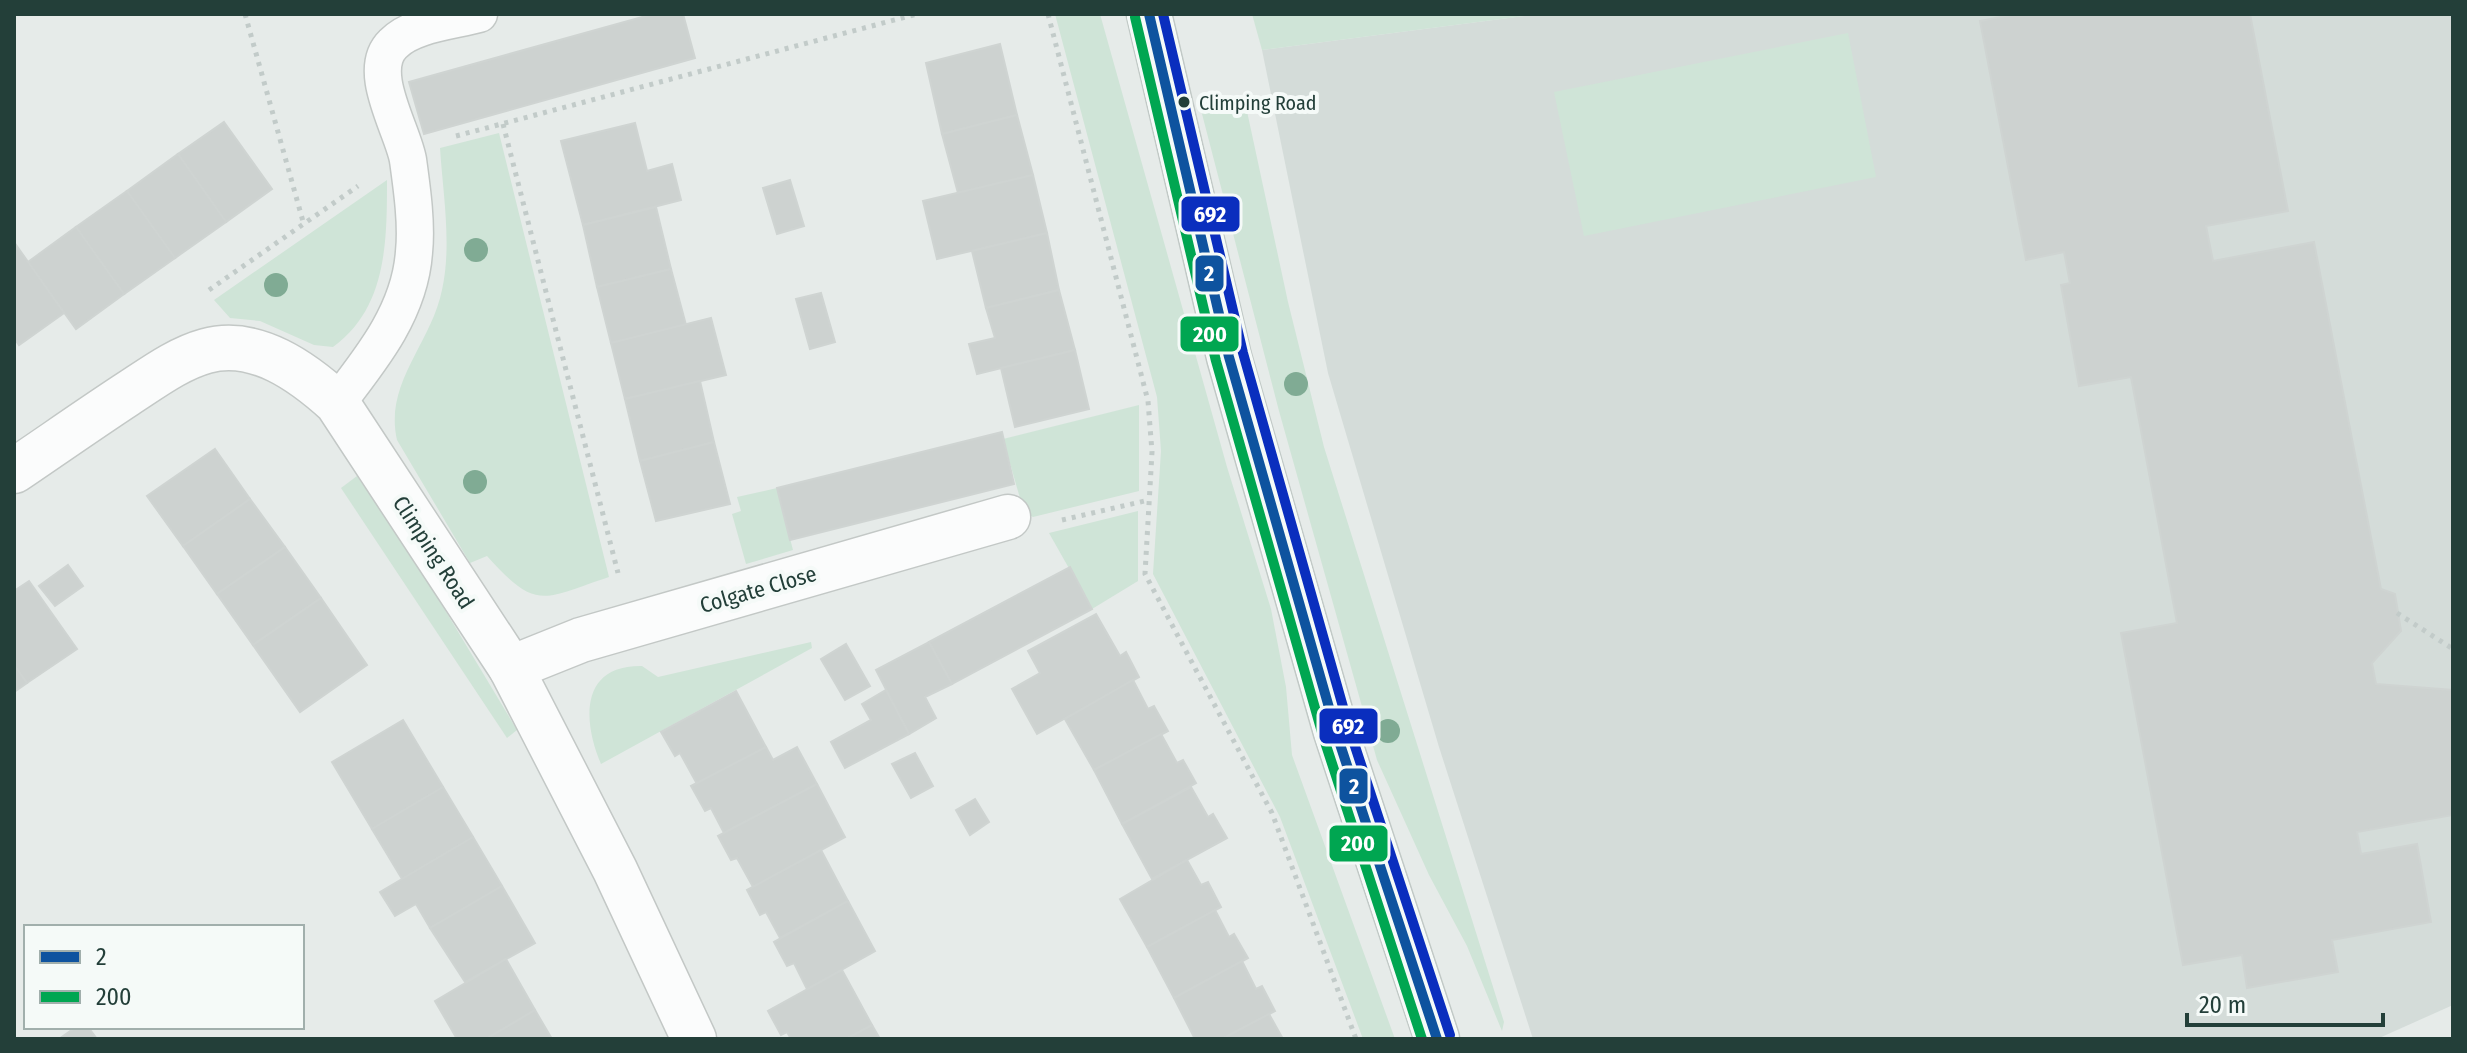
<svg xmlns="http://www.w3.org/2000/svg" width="2467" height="1053" viewBox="0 0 2467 1053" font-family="'Fira Sans Condensed',sans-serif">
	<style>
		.built { fill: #d4dcd9 }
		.green { fill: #cfe4d7 }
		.building { fill: #cdd2d0; stroke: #cfd4d2; stroke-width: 2 }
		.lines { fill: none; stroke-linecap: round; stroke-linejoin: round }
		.lane-casing { stroke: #c3c8c6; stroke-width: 39 }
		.street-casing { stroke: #c3c8c6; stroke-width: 47 }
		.secondary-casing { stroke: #c1c9c6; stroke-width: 47 }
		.path { stroke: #c2cbc9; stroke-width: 5; stroke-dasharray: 4 6; stroke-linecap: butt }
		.lane { stroke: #fbfcfc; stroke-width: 36 }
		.street { stroke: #fbfcfc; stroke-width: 44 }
		.secondary { stroke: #fbfcfc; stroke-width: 44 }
		.bus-1-casing { stroke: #f5faf8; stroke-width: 16 }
		.bus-2-casing { stroke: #f5faf8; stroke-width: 16 }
		.bus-3-casing { stroke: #f5faf8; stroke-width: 16 }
		.bus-1 { stroke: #0e539f; stroke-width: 10 }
		.bus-2 { stroke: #00a651; stroke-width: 10 }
		.bus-3 { stroke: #0a2ebe; stroke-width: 10 }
		.tree { fill: #80ab94 }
		.bus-dot { fill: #233f39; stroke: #f5faf8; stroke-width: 3 }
		.labels { text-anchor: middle; stroke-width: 8; stroke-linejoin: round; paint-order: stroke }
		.bus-label { font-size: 20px; fill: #233f39; stroke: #f5faf8; text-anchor: start }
		.street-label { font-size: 22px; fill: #233f39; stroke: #f5faf8 }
		.line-badge { stroke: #f5faf8; stroke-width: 3 }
		.badge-label { font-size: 22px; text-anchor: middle; font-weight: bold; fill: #fff }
	</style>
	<rect width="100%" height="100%" fill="#e6ebe9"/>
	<polygon class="built" points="1540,14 2453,14 2453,1005 2377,1039 1533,1039 1439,747 1328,373 1262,50"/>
	<g class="green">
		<polygon points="1055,14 1100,14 1227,467 1271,609 1286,687 1292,755 1395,1039 1363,1039 1280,817 1153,574 1161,451 1157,397"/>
		<polygon points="1252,14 1540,14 1262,50"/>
		<polygon points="1848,33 1876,177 1584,236 1554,92"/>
		<polygon points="1245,102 1288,302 1324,447 1504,1022 1502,1031 1467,946 1429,875 1377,760 1279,411 1201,110"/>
		<path d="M499,133L609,577C543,599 537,612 487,556L470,563L397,440C384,383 431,344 442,290C452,245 443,194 440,148Z"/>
		<path d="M387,180C387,241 387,308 333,347L314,345L260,321L230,318L214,300Z"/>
		<polygon points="1139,405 1139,491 1033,517 1024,512 1003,439"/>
		<polygon points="357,476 421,570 517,730 507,738 341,488"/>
		<polygon points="777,488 793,550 746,564 732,514 741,511 737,497"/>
		<polygon points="1138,511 1138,581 1092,609 1049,533"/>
		<path d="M811,642L812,648L601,764C583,722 579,665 642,666L658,677Z"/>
	</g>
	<g class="building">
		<polygon points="653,14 683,14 695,58 424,134 409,82"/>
		<polygon points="2016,14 2250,14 2288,211 2206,226 2213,261 2314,242 2381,589 2395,594 2401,631 2372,663 2376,684 2453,690 2453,815 2357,832 2361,854 2417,844 2431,922 2332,940 2338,972 2247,988 2242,955 2183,965 2121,633 2177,623 2131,377 2079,386 2061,285 2070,283 2064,252 2026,260 1980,21"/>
		<polygon points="1000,44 1017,115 942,134 926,63"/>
		<polygon points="1017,115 1033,175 958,193 942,134"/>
		<polygon points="224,122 272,189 226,222 178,154"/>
		<polygon points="635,123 647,171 672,164 681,200 583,225 561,141"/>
		<polygon points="178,154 226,222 175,258 127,191"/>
		<polygon points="1033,175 1047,233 937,259 923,201"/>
		<polygon points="790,180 804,226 777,234 763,188"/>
		<polygon points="127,191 175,258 124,294 76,227"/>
		<polygon points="656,207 671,269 597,287 583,225"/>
		<polygon points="76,227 124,294 76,329 28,262"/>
		<polygon points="1047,233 1059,290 986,308 972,251"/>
		<polygon points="14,242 64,313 19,345 14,338"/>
		<polygon points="671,269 686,325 611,343 597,287"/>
		<polygon points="1059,290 1075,350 977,374 969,344 995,338 986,308"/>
		<polygon points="821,293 835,342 810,349 796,299"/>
		<polygon points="711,318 726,375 625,399 611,343"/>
		<polygon points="1075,350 1089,409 1015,427 1001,368"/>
		<polygon points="700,381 714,442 640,461 625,399"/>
		<polygon points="1002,432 1014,484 790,540 777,488"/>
		<polygon points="714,442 730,504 656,521 640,461"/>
		<polygon points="215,449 250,499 183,546 147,496"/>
		<polygon points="250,499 285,547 217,594 183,546"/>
		<polygon points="285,547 321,598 253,645 217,594"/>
		<polygon points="68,565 83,586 55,606 39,586"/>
		<polygon points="1070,567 1092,609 952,684 929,642"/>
		<polygon points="29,581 77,649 27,683 14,665 14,591"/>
		<polygon points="321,598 367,665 300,712 253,645"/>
		<polygon points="1096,614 1120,656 1126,652 1139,677 1037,734 1012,689 1040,673 1028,651"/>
		<polygon points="929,642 952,684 925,697 936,718 909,734 876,670"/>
		<polygon points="846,644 870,686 845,700 821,659"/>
		<polygon points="14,665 27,683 14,692"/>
		<polygon points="1133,680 1148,709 1154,706 1168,731 1094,770 1065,719"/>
		<polygon points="886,690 909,734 845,768 831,742 871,720 862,704"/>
		<polygon points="736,691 766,747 697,784 680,753 675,756 661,732"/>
		<polygon points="403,720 443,787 372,829 332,762"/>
		<polygon points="1161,734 1177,763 1183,760 1196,783 1122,824 1094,770"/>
		<polygon points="766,747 773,760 797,747 817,784 724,833 711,808 705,811 691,786"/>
		<polygon points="915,753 933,786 911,798 892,764"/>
		<polygon points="817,784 845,837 753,887 737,858 731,860 718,836"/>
		<polygon points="443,787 473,837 402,879 372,829"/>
		<polygon points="1191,787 1208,817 1213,814 1227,838 1152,879 1122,824"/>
		<polygon points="975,799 989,822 970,835 956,810"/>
		<polygon points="473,837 502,886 430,928 416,904 395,916 380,892"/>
		<polygon points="821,850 848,901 780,938 766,912 760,915 747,890"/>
		<polygon points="1187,860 1201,885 1208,882 1221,907 1147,947 1120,899"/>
		<polygon points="502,886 535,943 465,982 430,928"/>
		<polygon points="848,901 875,951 807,989 794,963 787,966 774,942"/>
		<polygon points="1215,910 1229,937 1234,934 1248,958 1174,998 1147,947"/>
		<polygon points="506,959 535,1010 486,1039 457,1039 435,1001"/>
		<polygon points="1242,961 1256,989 1262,986 1275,1011 1222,1039 1195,1039 1174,998"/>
		<polygon points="842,970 872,1025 846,1039 791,1039 787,1032 781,1035 768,1011"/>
		<polygon points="535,1010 552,1039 486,1039"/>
		<polygon points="1269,1014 1283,1039 1222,1039"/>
		<polygon points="872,1025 880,1039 846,1039"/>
		<polygon points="76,1027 88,1027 97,1039 59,1039"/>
	</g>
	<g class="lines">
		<g class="lane-casing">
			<path id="lane" d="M337,403C372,358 410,311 414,252C417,224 412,189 408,160C403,130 365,71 393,44C412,24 454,21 479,14"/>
		</g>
		<g class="street-casing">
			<g id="street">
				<path d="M14,471C51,446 88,420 126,395C151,379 177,359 206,351C256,337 304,373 337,403L511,668L615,870L694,1039"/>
				<polyline points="511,668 581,640 1008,517"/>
			</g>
		</g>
		<g class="secondary-casing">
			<polyline id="secondary" points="1149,14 1229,357 1336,732 1437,1039"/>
		</g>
		<g class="path">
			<polyline points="245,14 304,225"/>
			<polyline points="1048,14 1148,401 1152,452 1145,574 1272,813 1356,1039"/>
			<polyline points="503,124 618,573"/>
			<polyline points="456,136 917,14"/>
			<polyline points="209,290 358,186"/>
			<polyline points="1062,520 1149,500"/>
			<polyline points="2397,613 2453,649"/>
		</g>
		<use href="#lane" class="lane"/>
		<use href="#street" class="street"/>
		<use href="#secondary" class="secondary"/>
		<g class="bus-1-casing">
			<polyline id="bus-1" points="1149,14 1229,357 1336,732 1437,1039"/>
		</g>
		<g class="bus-2-casing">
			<polyline id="bus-2" points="1135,17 1216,361 1323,736 1422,1039"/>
		</g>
		<g class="bus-3-casing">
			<polyline id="bus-3" points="1163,14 1243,353 1349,728 1450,1035"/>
		</g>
		<use href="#bus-1" class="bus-1"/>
		<use href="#bus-2" class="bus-2"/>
		<use href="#bus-3" class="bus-3"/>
	</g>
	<g class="tree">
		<circle cx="476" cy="250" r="12"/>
		<circle cx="276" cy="285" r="12"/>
		<circle cx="1296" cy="384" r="12"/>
		<circle cx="475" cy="482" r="12"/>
		<circle cx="1388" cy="731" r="12"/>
	</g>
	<circle class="bus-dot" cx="1184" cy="102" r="7"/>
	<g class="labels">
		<g class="bus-label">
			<text x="1199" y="110">Climping Road</text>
		</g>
		<g class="street-label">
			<text transform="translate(434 552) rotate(57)" y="8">Climping Road</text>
			<text transform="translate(758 589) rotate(-16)" y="8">Colgate Close</text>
		</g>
	</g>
	<g class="line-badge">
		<rect x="1180" y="195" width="61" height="38" rx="8" fill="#0a2ebe"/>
		<rect x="1194" y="254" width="31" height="39" rx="8" fill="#0e539f"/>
		<rect x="1179" y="315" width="61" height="38" rx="8" fill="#00a651"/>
		<rect x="1318" y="707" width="61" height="38" rx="8" fill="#0a2ebe"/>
		<rect x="1338" y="767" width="31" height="38" rx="8" fill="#0e539f"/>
		<rect x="1328" y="824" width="61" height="39" rx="8" fill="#00a651"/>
	</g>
	<g class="badge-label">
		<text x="1210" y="222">692</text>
		<text x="1209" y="281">2</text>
		<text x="1210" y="342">200</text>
		<text x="1348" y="734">692</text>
		<text x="1354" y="794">2</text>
		<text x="1358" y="851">200</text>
	</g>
	<rect width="2467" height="1053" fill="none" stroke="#233f39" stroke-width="32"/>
	<rect x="24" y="925" width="280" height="104" fill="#f5faf8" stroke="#a1afac" stroke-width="2"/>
	<rect x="40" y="951" width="40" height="12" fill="#0e539f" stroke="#a1afac" stroke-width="2"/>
	<text x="96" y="965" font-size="24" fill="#233f39">2</text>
	<rect x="40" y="991" width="40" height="12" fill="#00a651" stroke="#a1afac" stroke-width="2"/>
	<text x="96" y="1005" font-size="24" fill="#233f39">200</text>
	<path d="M2187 1013v12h196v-12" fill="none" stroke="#233f39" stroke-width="4"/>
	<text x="2199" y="1013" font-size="24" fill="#233f39" stroke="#f5faf8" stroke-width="6" paint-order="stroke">20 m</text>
</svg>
